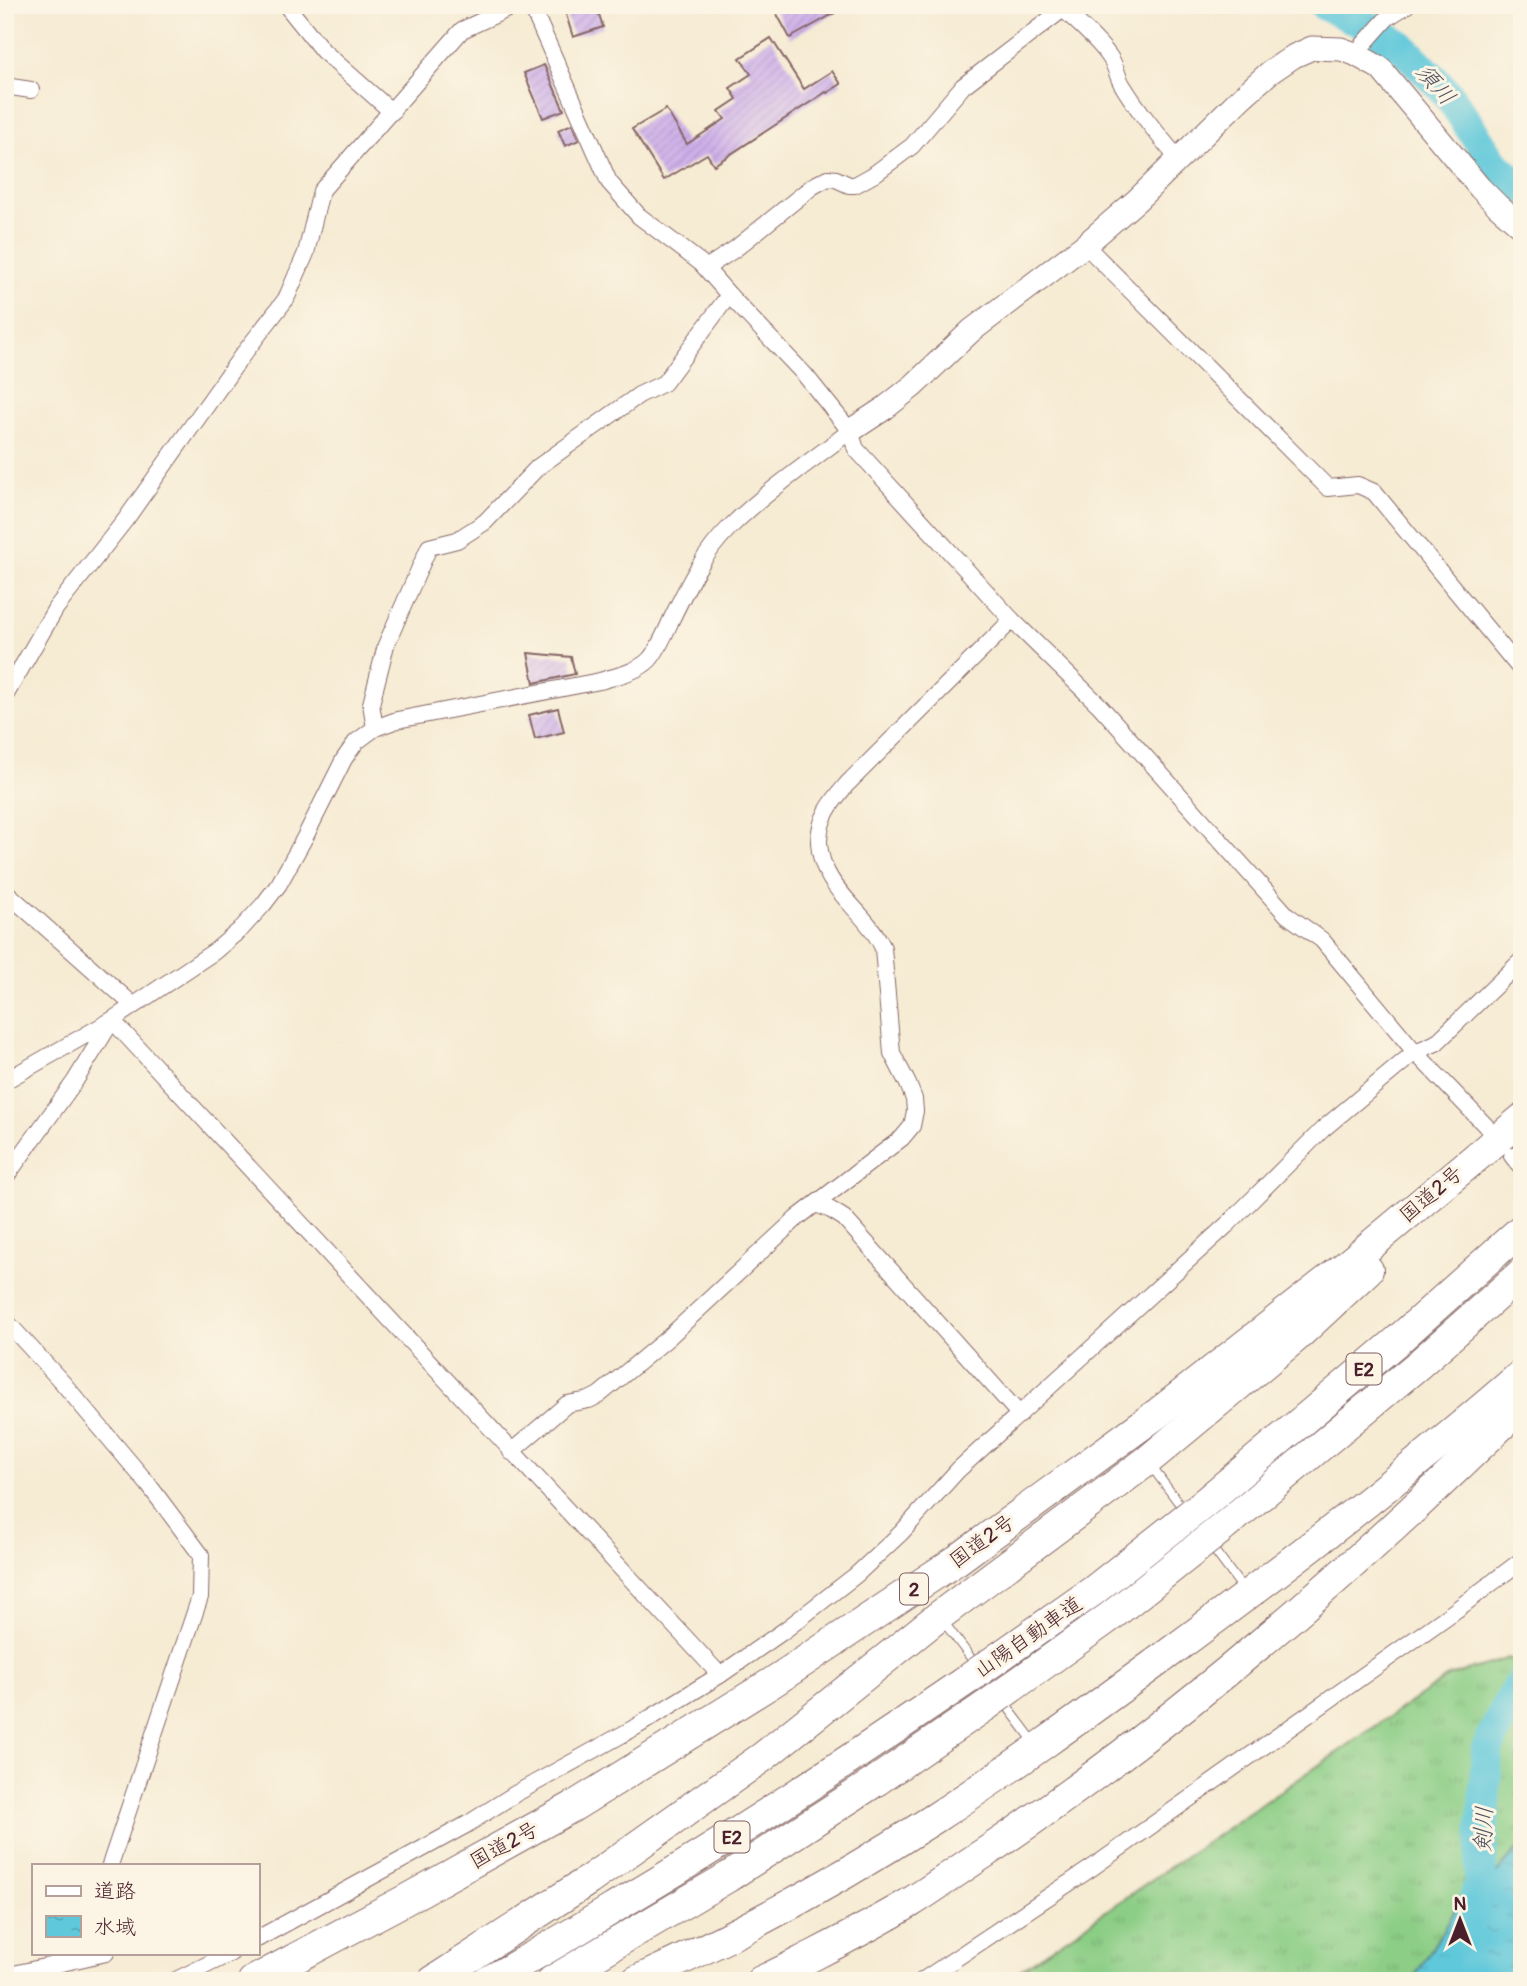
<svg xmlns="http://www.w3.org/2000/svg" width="1527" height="1986" viewBox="0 0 1527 1986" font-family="Pangolin,'Klee One',sans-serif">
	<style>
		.grass { fill: url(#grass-tufts); stroke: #6b7658; stroke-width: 2 }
		.water { fill: url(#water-ripples); stroke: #547482; stroke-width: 2 }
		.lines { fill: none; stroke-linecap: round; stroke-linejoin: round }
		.river { stroke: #5fc8da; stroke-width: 32 }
		.building { fill: url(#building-hatch) }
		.lane-casing { stroke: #866666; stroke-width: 10 }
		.street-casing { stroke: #866666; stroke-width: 18 }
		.secondary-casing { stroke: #866666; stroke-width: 25 }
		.highway-casing { stroke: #866666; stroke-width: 32 }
		.lane { stroke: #fff; stroke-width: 8 }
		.street { stroke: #fff; stroke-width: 16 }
		.secondary { stroke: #fff; stroke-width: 23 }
		.highway { stroke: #fff; stroke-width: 30 }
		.highway-bridge-casing { stroke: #866666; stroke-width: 32; stroke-linecap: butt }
		.highway-bridge { stroke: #fff; stroke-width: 30 }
		.labels { text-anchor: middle; stroke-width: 6; stroke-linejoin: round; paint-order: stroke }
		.shield { fill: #fcf5e5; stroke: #7f5f63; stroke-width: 2 }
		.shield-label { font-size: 19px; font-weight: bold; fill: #4a1f2b }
		.street-label { font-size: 21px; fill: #4a1f2b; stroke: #fcf5e5 }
		.water-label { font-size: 23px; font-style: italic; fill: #505260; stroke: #fcf5e5 }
	</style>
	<defs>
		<pattern id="grass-tufts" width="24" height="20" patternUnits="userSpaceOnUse" patternTransform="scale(1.75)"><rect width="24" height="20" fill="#8cce86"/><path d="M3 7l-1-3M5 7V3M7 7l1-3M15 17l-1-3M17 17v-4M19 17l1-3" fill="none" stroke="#7ab074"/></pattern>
		<pattern id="water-ripples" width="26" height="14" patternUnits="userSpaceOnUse" patternTransform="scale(1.75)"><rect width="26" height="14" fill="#5fc8da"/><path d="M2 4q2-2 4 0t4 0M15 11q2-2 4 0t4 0" fill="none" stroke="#54abbb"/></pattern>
		<pattern id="building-hatch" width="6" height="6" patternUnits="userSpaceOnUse" patternTransform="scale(1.75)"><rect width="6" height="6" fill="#ceb0ea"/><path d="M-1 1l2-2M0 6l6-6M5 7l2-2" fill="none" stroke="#b297c9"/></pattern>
	</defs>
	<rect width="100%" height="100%" fill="#fcf5e5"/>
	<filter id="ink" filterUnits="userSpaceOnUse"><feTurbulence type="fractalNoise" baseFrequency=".0143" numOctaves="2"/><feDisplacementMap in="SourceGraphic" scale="14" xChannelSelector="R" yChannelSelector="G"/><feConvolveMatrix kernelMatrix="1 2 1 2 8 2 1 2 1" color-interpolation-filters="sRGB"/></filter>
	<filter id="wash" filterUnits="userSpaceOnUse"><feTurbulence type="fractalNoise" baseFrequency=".00686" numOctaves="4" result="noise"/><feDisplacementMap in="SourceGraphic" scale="28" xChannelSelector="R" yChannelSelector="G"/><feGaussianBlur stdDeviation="1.57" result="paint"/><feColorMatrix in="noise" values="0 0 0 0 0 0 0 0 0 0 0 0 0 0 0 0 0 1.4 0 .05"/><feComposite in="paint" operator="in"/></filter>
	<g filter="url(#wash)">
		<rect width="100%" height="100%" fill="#f6ebd3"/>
		<polygon class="grass" points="1509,1658 1522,1668 1522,1845 1499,1870 1463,1898 1412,1981 1004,1981 1449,1676"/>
		<polygon class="water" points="1522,1845 1522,1981 1412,1981 1463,1898 1499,1870"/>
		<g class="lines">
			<g class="river">
				<polyline points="1325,5 1363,23 1401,46 1448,94 1495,165 1522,189"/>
				<polyline points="1455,1981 1480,1881 1487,1749 1507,1706 1522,1682"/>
			</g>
		</g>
		<g id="blocks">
			<g class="building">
				<polygon points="563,5 596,5 603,27 573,37"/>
				<polygon points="772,5 849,5 790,38"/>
				<polygon points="771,38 804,89 832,71 841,84 827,93 826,92 714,165 707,154 664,180 632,129 666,109 687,144 725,119 719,111 737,99 730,88 751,74 740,58"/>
				<polygon points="544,65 564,110 543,118 524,73"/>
				<polygon points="572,124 579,140 565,146 558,130"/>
				<polygon points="528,653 571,657 575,674 534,683"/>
				<polygon points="558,708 564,732 535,739 529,715"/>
			</g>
		</g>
	</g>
	<g filter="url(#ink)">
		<use href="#blocks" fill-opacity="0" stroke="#866666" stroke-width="2"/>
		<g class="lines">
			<g class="lane-casing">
				<g id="lane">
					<polyline points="1151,1466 1244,1590"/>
					<polyline points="943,1621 1034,1742"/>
				</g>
			</g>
			<g class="street-casing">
				<g id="street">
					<polyline points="286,5 323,51 392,112"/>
					<polyline points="531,5 609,182 639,216 701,263 729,295 805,375 850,431 856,449 1012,620 1099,705 1287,915 1322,940 1415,1052 1486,1126"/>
					<polyline points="1355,54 1387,18 1407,5"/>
					<polyline points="5,84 11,87 31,90"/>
					<polyline points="1085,245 1328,488 1358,485 1374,492 1522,671"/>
					<path d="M706,268L735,249L813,186L828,178L836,179L849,185H855L873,175L912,146L963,86L1063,9C1079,24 1096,38 1109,56C1116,65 1117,77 1123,86C1139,112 1159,136 1179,160"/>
					<polyline points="5,696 56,608 126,519 241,357 286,299 306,253 321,191 462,30 516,5"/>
					<polyline points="375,728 371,704 386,645 429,547 457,540 485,522 538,467 639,395 664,383 729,295"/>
					<polyline points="5,891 133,1005"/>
					<polyline points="112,1020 720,1675"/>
					<path d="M5,1081L112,1020L215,951L241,929L263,905L279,884L305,837L344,759L356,742L375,728L397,720L600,681C616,676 637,672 649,660C659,649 666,631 672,618C688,585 703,554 729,528C765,492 810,462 850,431"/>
					<polyline points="1512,1156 1522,1168"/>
					<polyline points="5,1178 75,1081 111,1022"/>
					<polyline points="816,1204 831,1210 844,1218 1020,1415"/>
					<polyline points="5,1320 62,1382 148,1484 201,1555 200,1597 110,1865"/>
					<path d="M511,1452L567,1404L589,1400L599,1395L669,1337L797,1218L902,1138L912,1126L915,1111L914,1099L908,1084L892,1053L883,948C865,908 821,890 819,842C819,817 832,802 847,784L1012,620"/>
					<polyline points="257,1939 466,1825 515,1794 634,1728 720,1675 785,1630 856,1575 901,1533 958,1470 1229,1223 1323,1129 1415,1052 1436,1043 1522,960"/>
					<polyline points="5,1976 106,1953"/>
					<polyline points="174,1981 231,1953"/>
					<polyline points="922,1981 1093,1867 1456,1610 1522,1560"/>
				</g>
			</g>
			<g class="secondary-casing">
				<polyline id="secondary" points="850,431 885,408 913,386 971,331 1085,245 1137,200 1240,99 1269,73 1294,56 1312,48 1341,49 1355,54 1380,68 1480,188 1498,206 1522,227"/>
			</g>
			<g class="highway-casing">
				<g id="highway">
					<polyline points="1202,1505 1397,1341 1522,1229"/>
					<polyline points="1222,1528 1418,1365 1522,1273"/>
					<polyline points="253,1981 405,1900 574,1806 773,1682 957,1560 1158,1413 1347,1265 1522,1119"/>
					<polyline points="433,1981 589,1880 764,1756 939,1616 1147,1461 1295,1338 1368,1270"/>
					<path d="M488,1981C536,1956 581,1928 627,1900C744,1831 856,1756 968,1679"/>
					<polyline points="552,1981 728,1877 876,1781 987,1705"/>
					<path d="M636,1981C740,1934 840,1880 935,1818C1012,1768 1087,1713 1161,1659C1285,1568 1406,1475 1522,1374"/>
					<path d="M761,1981C779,1973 796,1964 814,1955C847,1938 880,1921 911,1902C937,1886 961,1868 986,1852C1179,1722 1356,1568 1522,1405"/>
				</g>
			</g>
			<use href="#lane" class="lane"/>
			<use href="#street" class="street"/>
			<use href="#secondary" class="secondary"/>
			<use href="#highway" class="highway"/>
			<g class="highway-bridge-casing">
				<g id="highway-bridge">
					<polyline points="968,1679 1093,1591 1202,1505"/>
					<polyline points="987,1705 1111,1616 1222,1528"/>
				</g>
			</g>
			<use href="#highway-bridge" class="highway-bridge"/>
		</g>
	</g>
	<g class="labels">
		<g class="shield">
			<rect x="1346.5" y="1353.5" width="35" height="31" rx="5"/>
			<rect x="900" y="1573.5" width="28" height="31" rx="5"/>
			<rect x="714.5" y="1821.5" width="35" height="31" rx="5"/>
		</g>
		<g class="shield-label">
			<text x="1364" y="1376">E2</text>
			<text x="914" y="1596">2</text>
			<text x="732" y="1844">E2</text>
		</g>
		<g class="street-label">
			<text transform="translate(1431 1194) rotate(-40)" y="7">国道2号</text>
			<text transform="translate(982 1541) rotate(-36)" y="7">国道2号</text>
			<text transform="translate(1028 1637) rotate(-35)" y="7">山陽自動車道</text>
			<text transform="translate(504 1845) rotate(-29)" y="7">国道2号</text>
		</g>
		<g class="water-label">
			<text transform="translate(1436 84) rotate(49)" y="8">須川</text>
			<text transform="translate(1483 1829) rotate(-87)" y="8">剣川</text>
		</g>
	</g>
	<rect width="1527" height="1986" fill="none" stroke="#fcf5e5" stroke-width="28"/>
	<rect x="32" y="1864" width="228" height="91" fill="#fcf5e5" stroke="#b59f9b" stroke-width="2"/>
	<rect x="46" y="1886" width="35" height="10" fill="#ffffff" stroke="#b59f9b" stroke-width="2"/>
	<text x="94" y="1898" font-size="21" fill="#4a1f2b">道路</text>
	<rect x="46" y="1916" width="35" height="21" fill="url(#water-ripples)" stroke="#b59f9b" stroke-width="2"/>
	<text x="94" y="1934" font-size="21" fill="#4a1f2b">水域</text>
	<g transform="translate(1460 1920)" stroke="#fcf5e5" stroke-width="5" paint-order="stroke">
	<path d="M0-5L12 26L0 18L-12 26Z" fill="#4a1f2b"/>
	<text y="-10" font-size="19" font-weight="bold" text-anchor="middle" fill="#4a1f2b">N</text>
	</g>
</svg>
